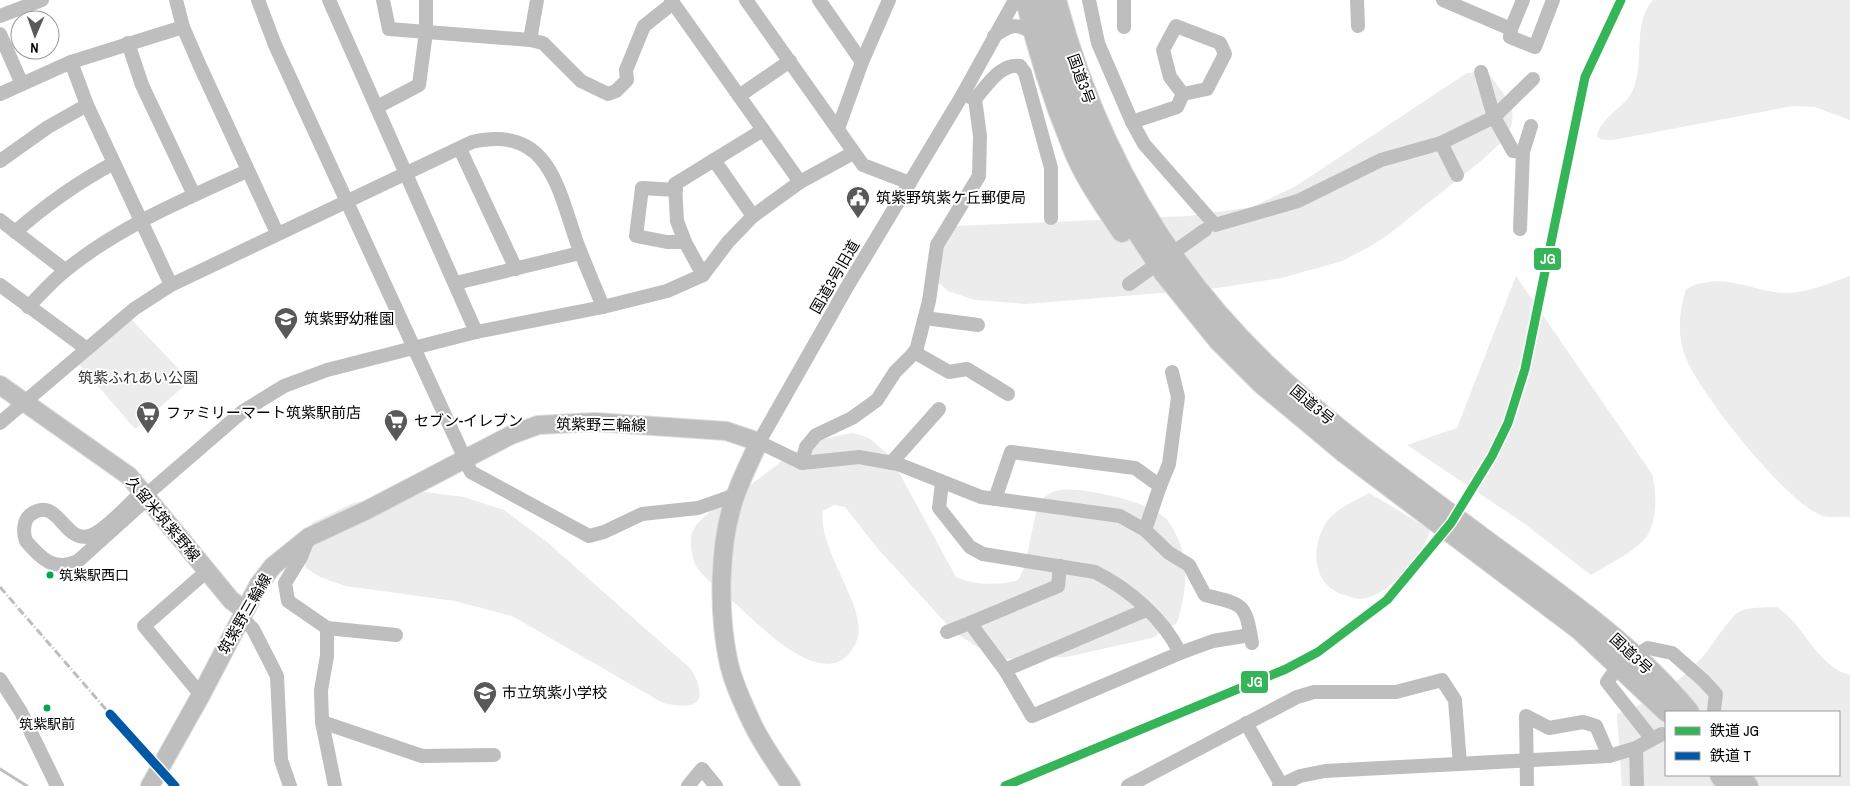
<svg xmlns="http://www.w3.org/2000/svg" width="1850" height="786" viewBox="0 0 1850 786" font-family="'Archivo Narrow','Noto Sans JP',sans-serif">
	<style>
		.green { fill: #ececec; fill-rule: evenodd }
		.lines { fill: none; stroke-linecap: round; stroke-linejoin: round }
		.stream { stroke: #bfbfbf; stroke-width: 3 }
		.major-casing { stroke: #dbdbdb; stroke-width: 20 }
		.highway-casing { stroke: #dbdbdb; stroke-width: 22 }
		.minor { stroke: #bebebe; stroke-width: 14 }
		.major { stroke: #bebebe; stroke-width: 18 }
		.highway { stroke: #bebebe; stroke-width: 20 }
		.rail { stroke: #bebebe; stroke-width: 3; stroke-dasharray: 8 2.5 1 2.5; stroke-linecap: butt }
		.minor-bridge { stroke: #bebebe; stroke-width: 14 }
		.rail-1-casing { stroke: #fff; stroke-width: 12 }
		.rail-2-casing { stroke: #fff; stroke-width: 12 }
		.rail-1 { stroke: #36b558; stroke-width: 9 }
		.rail-2 { stroke: #0059a6; stroke-width: 9 }
		.bus-dot { fill: #00a651; stroke: #fff; stroke-width: 2 }
		.labels { text-anchor: middle; stroke-width: 4; stroke-linejoin: round; paint-order: stroke }
		.bus-label { font-size: 14px; fill: #000; stroke: #fff; text-anchor: start }
		.street-label { font-size: 15px; fill: #000; stroke: #fff }
		.poi-label { font-size: 15px; fill: #000; stroke: #fff; text-anchor: start }
		.park-label { font-size: 15px; fill: #333; stroke: #fff }
		.line-badge { stroke: #fff; stroke-width: 2 }
		.badge-label { font-size: 14px; text-anchor: middle; font-weight: bold; fill: #fff }
	</style>
	<rect width="100%" height="100%" fill="#fff"/>
	<g class="green">
		<path d="M1653,0H1850V120L1815,107L1793,106L1613,140H1603L1597,137C1599,118 1624,108 1632,92C1646,64 1631,24 1653,0Z"/>
		<path d="M1477,72L1489,74C1506,99 1521,107 1507,137L1481,161L1389,234L1371,246L1342,261L1282,278L1210,289L1026,304L975,300L948,291L933,278L941,231L957,226L1189,216L1252,207L1296,186L1467,73Z"/>
		<path d="M1516,276L1652,474C1657,492 1658,526 1643,541C1629,555 1608,564 1591,575L1522,522L1407,445L1457,428Z"/>
		<path d="M1850,276V517C1842,516 1831,518 1823,516C1787,504 1699,393 1685,356C1677,334 1679,312 1686,289C1723,271 1747,290 1783,293C1806,294 1829,283 1850,276Z"/>
		<polygon points="131,319 190,381 135,429 78,363"/>
		<path d="M853,433L869,438L890,456L956,577C973,585 1000,586 1018,580L1024,568L1038,504C1043,497 1051,491 1060,490C1082,487 1154,502 1168,521C1191,553 1188,587 1177,623L1152,638L1066,657L1007,659L987,653L954,632L878,549L845,507L834,505L823,511C817,550 869,609 857,640C832,701 763,629 737,605C725,594 708,582 698,569C692,562 689,542 692,533C698,515 734,496 750,485C769,472 788,454 809,444C822,438 838,436 853,433Z"/>
		<path d="M417,491L464,497L504,510L547,542L691,669C710,702 697,711 663,703L512,616L455,601L345,586L320,577L306,568L301,552L303,539L312,523L353,503Z"/>
		<path d="M1369,493L1431,530C1420,556 1396,589 1367,598C1359,600 1353,598 1345,595C1311,586 1310,545 1328,520C1337,508 1357,500 1369,493Z"/>
		<path d="M1777,607C1806,626 1815,665 1850,675V786H1622L1617,714C1653,702 1680,682 1705,654C1713,644 1729,618 1739,612C1751,606 1764,608 1777,607ZM1666,712H1839V775H1666Z"/>
	</g>
	<g class="lines">
		<polyline class="stream" points="0,769 27,786"/>
		<g class="major-casing">
			<g id="major">
				<polyline points="0,385 129,476 231,600 244,610"/>
				<path d="M150,786L201,695L259,584L273,566L309,537L367,510L511,435L538,425L595,422L726,431L759,442C751,459 742,477 736,494C718,543 718,614 729,664C734,685 744,706 753,725C763,746 778,766 791,786"/>
			</g>
		</g>
		<g class="highway-casing">
			<g id="highway">
				<path d="M1026,0C1037,49 1053,99 1072,146C1084,177 1104,205 1122,232"/>
				<polyline points="1040,0 1066,86 1084,133 1123,210 1164,273 1219,341 1261,383 1345,453 1580,630 1667,712"/>
				<path d="M1056,0C1094,143 1164,269 1273,371C1337,432 1409,483 1480,536C1553,590 1631,642 1689,712"/>
				<polyline points="1720,775 1728,786"/>
				<polyline points="1739,775 1748,786"/>
			</g>
		</g>
		<g class="minor">
			<polyline points="176,0 183,27 199,64 277,233"/>
			<polyline points="258,0 275,45 471,472 589,536 604,532 642,514 698,508 735,495"/>
			<polyline points="329,0 476,332"/>
			<polyline points="383,0 389,29 530,40 537,0"/>
			<polyline points="671,0 800,182"/>
			<polyline points="746,0 863,165 910,183"/>
			<polyline points="819,0 862,62"/>
			<path d="M1015,0L963,94L847,287L759,442L802,463L859,457L898,464L981,497L1120,516L1145,530L1169,553L1189,565L1205,595C1244,605 1245,602 1252,643"/>
			<polyline points="1089,0 1098,43 1132,122 1177,107 1183,94"/>
			<polyline points="1357,0 1358,26"/>
			<polyline points="1443,0 1511,29 1523,0"/>
			<polyline points="0,16 42,0"/>
			<polygon points="1176,26 1220,43 1225,54 1207,89 1183,94 1170,77 1163,50"/>
			<polyline points="1124,27 1124,0"/>
			<polyline points="1511,29 1510,37 1535,47 1553,0"/>
			<polyline points="0,34 22,84"/>
			<path d="M994,36C1010,25 1016,22 1034,33"/>
			<polyline points="530,40 543,43 581,81 608,94 616,91 627,80 626,70 644,26 673,3"/>
			<polyline points="128,43 142,85 194,195"/>
			<polyline points="71,62 87,105 171,285"/>
			<polyline points="0,94 71,62 183,27"/>
			<polyline points="739,96 790,61"/>
			<path d="M975,99C987,86 1000,63 1020,66L1025,73L1051,168V218"/>
			<polyline points="377,107 419,85 426,32 426,0"/>
			<polyline points="1132,122 1144,144 1215,225 1298,201 1381,160 1441,143 1457,175"/>
			<polyline points="1531,126 1523,152 1513,151 1494,117 1533,79"/>
			<polyline points="838,129 862,62 889,0"/>
			<polyline points="1441,143 1494,117 1481,72"/>
			<polyline points="460,149 516,269"/>
			<polyline points="714,160 753,216"/>
			<polyline points="0,161 48,127 87,105"/>
			<polyline points="676,190 642,188 636,236 667,242 685,242"/>
			<polyline points="0,220 65,270"/>
			<polyline points="1520,229 1523,152"/>
			<path d="M15,232C46,205 78,182 114,163"/>
			<polyline points="703,275 685,242 677,221 675,184 763,130"/>
			<polyline points="456,283 580,253"/>
			<polyline points="0,285 87,349"/>
			<path d="M28,307C40,295 52,281 66,270C120,226 184,200 247,171"/>
			<polyline points="925,318 978,325"/>
			<polyline points="914,352 949,372 967,369 1008,394"/>
			<path d="M0,423L134,309L171,285L472,142C547,125 557,184 576,240C584,262 594,284 603,307"/>
			<polyline points="802,463 806,447 816,435 852,418 877,400 895,372 916,351 929,301 937,245 979,176 980,136 975,99 963,94"/>
			<polyline points="891,463 939,409"/>
			<path d="M942,483L939,508L970,547L983,554L1095,572C1129,589 1164,619 1180,653L1032,716L1005,670L1146,610"/>
			<polyline points="1160,486 1169,464 1178,397 1172,372"/>
			<path d="M143,491C130,502 105,532 89,536C63,543 58,494 30,515C23,521 23,533 26,541C42,559 53,572 78,561L148,498"/>
			<polyline points="146,495 242,412 284,386 327,370 476,332 603,307 667,291 703,275 728,242 753,216 800,182 853,153"/>
			<polyline points="995,499 1011,452 1135,468 1160,486 1145,530"/>
			<polyline points="309,537 301,557 285,583 288,601 327,628 396,635"/>
			<polyline points="241,617 253,629 277,676 281,760 290,786"/>
			<polyline points="327,628 327,656 321,690 322,722 335,786"/>
			<polyline points="947,632 970,623"/>
			<polyline points="1180,653 1213,641 1250,635"/>
			<polyline points="1636,656 1648,648 1672,653 1703,680 1716,694 1714,710"/>
			<polyline points="1619,665 1607,682 1652,739"/>
			<polyline points="1005,670 970,623 1058,586 1060,566"/>
			<polyline points="0,679 21,712 57,786"/>
			<polyline points="201,695 144,626 207,571"/>
			<polyline points="322,722 422,756 494,755"/>
			<polyline points="1246,723 1282,786"/>
			<polyline points="1636,748 1637,786"/>
			<polyline points="688,786 702,769 716,786"/>
			<polyline points="1128,786 1297,697 1314,692 1396,692 1442,680 1455,700 1460,764"/>
			<polyline points="1279,786 1300,776 1325,771 1609,756 1636,748 1662,734"/>
			<polyline points="1527,786 1526,716 1549,728 1583,722 1596,726 1609,756"/>
		</g>
		<use href="#major" class="major"/>
		<use href="#highway" class="highway"/>
		<polyline class="rail" points="0,587 110,714"/>
		<polyline class="minor-bridge" points="1129,284 1205,230"/>
		<g class="rail-1-casing">
			<polyline id="rail-1" points="1005,786 1286,669 1318,652 1387,600 1451,523 1492,456 1508,423 1525,369 1585,77 1621,0"/>
		</g>
		<g class="rail-2-casing">
			<polyline id="rail-2" points="110,714 175,786"/>
		</g>
		<use href="#rail-1" class="rail-1"/>
		<use href="#rail-2" class="rail-2"/>
	</g>
	<defs>
		<g id="civic-pin" transform="scale(1.25)"><path d="M0 17L-7.5 6A9.5 9.5 0 1 1 7.5 6Z" fill="#595959" stroke="#fff"/><path d="M-.6-6.5H3V-4.5H.6V-3L4-1V1h2V6H-6V1h2V-1L-.6-3ZM-1.2 2.5V6h2.4V2.5Z" fill="#fff"/></g>
		<g id="school-pin" transform="scale(1.25)"><path d="M0 17L-7.5 6A9.5 9.5 0 1 1 7.5 6Z" fill="#595959" stroke="#fff"/><path d="M0-5L7-2L0 1L-7-2ZM-4 1L0 2.5L4 1V4Q0 6-4 4Z" fill="#fff"/></g>
		<g id="supermarket-pin" transform="scale(1.25)"><path d="M0 17L-7.5 6A9.5 9.5 0 1 1 7.5 6Z" fill="#595959" stroke="#fff"/><path d="M-6-5.5h2.5l.6 2H6L4.5 2H-2.5L-4.4-4H-6ZM-1.5 3.2a1.3 1.3 0 1 0 .1 0ZM3 3.2a1.3 1.3 0 1 0 .1 0Z" fill="#fff"/></g>
	</defs>
	<g fill-rule="evenodd">
		<use href="#civic-pin" x="858" y="198"/>
		<use href="#school-pin" x="286" y="319"/>
		<use href="#supermarket-pin" x="148" y="413"/>
		<use href="#supermarket-pin" x="396" y="421"/>
		<use href="#school-pin" x="485" y="693"/>
	</g>
	<g class="bus-dot">
		<circle cx="50" cy="575" r="4.5"/>
		<circle cx="47" cy="708" r="4.5"/>
	</g>
	<g class="labels">
		<g class="bus-label">
			<text x="59" y="580">筑紫駅西口</text>
			<text x="47" y="729" text-anchor="middle">筑紫駅前</text>
		</g>
		<g class="street-label">
			<text transform="translate(1081 79) rotate(70)" y="5">国道3号</text>
			<text transform="translate(835 277) rotate(-60)" y="5">国道3号旧道</text>
			<text transform="translate(1312 405) rotate(40)" y="5">国道3号</text>
			<text transform="translate(601 425) rotate(1)" y="5">筑紫野三輪線</text>
			<text transform="translate(163 519) rotate(50)" y="5">久留米筑紫野線</text>
			<text transform="translate(245 614) rotate(-60)" y="5">筑紫野三輪線</text>
			<text transform="translate(1631 654) rotate(43)" y="5">国道3号</text>
		</g>
		<g class="poi-label">
			<text x="876" y="203">筑紫野筑紫ケ丘郵便局</text>
			<text x="304" y="324">筑紫野幼稚園</text>
			<text x="166" y="418">ファミリーマート筑紫駅前店</text>
			<text x="414" y="426">セブン-イレブン</text>
			<text x="502" y="698">市立筑紫小学校</text>
		</g>
		<g class="park-label">
			<text x="138" y="383">筑紫ふれあい公園</text>
		</g>
	</g>
	<g class="line-badge">
		<rect x="1533" y="247" width="29" height="24" rx="5" fill="#36b558"/>
		<rect x="1240" y="670" width="29" height="24" rx="5" fill="#36b558"/>
	</g>
	<g class="badge-label">
		<text x="1548" y="264">JG</text>
		<text x="1255" y="687">JG</text>
	</g>
	<rect x="1665" y="711" width="175" height="65" fill="#ffffff" stroke="#999999"/>
	<rect x="1675" y="727" width="25" height="8" fill="#36b558" stroke="#999999"/>
	<text x="1710" y="736" font-size="15" fill="#000000">鉄道 JG</text>
	<rect x="1675" y="752" width="25" height="8" fill="#0059a6" stroke="#999999"/>
	<text x="1710" y="761" font-size="15" fill="#000000">鉄道 T</text>
	<g transform="translate(35 35) rotate(182)"><circle r="24" fill="#ffffff" stroke="#999999"/>
	<path d="M0-4L9 19L0 12L-9 19Z" fill="#595959"/>
	<text y="-8" font-size="14" font-weight="bold" text-anchor="middle" fill="#000000">N</text>
	</g>
</svg>
